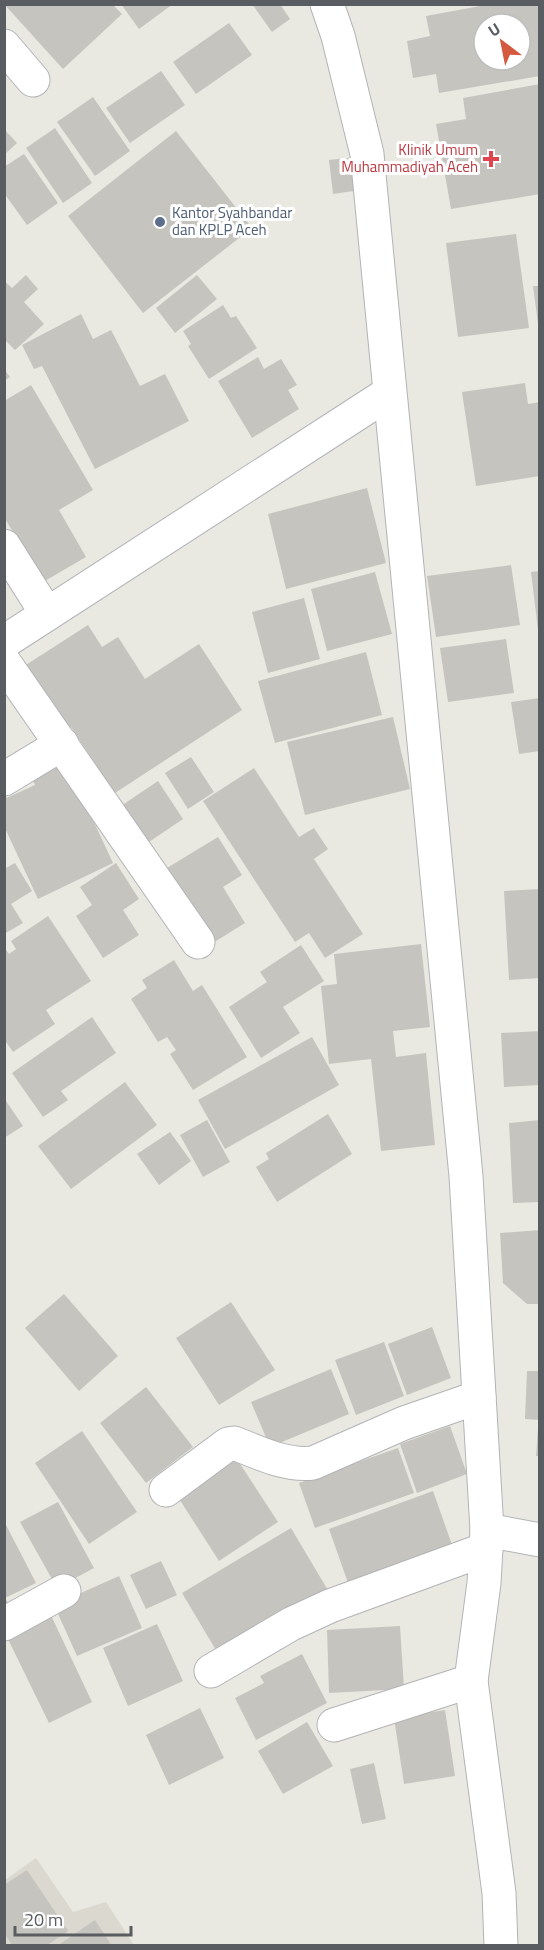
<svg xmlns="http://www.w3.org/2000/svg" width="544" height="1950" viewBox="0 0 544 1950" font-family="'Titillium Web',sans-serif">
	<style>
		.education { fill: #dad8cf }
		.building { fill: #c6c4be; fill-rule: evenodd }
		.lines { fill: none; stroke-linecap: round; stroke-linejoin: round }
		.minor-casing { stroke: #b1b3b7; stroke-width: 35 }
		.minor { stroke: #fff; stroke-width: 33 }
		.health-dot { fill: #e0444e; stroke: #fff; stroke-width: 2 }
		.service-dot { fill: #5c6f8a; stroke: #fff; stroke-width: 2 }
		.labels { text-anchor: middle; stroke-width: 6; stroke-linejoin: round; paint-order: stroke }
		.health-label { font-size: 15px; fill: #be3a42; stroke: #fff; text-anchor: end }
		.service-label { font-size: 15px; fill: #4e5e75; stroke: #fff; text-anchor: start }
	</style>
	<rect width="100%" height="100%" fill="#eae9e1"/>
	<polygon class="education" points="36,1858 73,1912 106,1902 134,1945 5,1946 5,1880"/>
	<g class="building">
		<polygon points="4,4 112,4 122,14 63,69"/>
		<polygon points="121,4 173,4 139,29"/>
		<polygon points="252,4 280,4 290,19 272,32"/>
		<path d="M491,4H540V76L439,93L436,74L413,78L407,41L430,36L426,16ZM484,24H520V60H484Z"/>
		<polygon points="229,23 252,55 196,94 173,62"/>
		<polygon points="161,71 185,105 130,143 106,108"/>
		<polygon points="540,84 540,194 451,209 436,124 466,119 463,98"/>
		<polygon points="93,97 130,151 95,176 57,122"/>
		<polygon points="55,128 92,183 63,203 26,148"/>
		<polygon points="4,129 17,143 4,155"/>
		<polygon points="176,131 252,228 143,313 68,216"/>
		<polygon points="24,154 58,203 27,225 4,193 4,167"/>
		<polygon points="356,157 360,190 333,194 329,160"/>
		<polygon points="516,234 529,328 458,337 446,243"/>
		<polygon points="26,275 38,289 24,302 44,324 15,350 4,339 4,281 12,288"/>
		<polygon points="197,275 217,299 175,333 156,308"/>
		<polygon points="533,286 540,286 540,324 538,324"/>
		<polygon points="223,305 231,318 236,316 257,348 209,379 188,346 191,344 183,331"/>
		<polygon points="81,314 93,339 111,330 140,386 165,374 189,421 95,469 42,366 34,369 22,345"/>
		<polygon points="258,357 264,369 281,359 297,385 288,390 299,409 252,438 218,381"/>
		<polygon points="4,369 10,377 4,381"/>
		<polygon points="525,383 528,404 540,402 540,476 476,486 462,392"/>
		<polygon points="31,385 93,490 59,510 86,557 43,582 4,517 4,401"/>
		<polygon points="367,488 386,563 286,589 268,514"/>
		<polygon points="511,565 520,625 436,637 427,576"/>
		<polygon points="540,571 540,630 538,630 531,572"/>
		<polygon points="375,572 392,634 327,651 311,589"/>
		<polygon points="304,598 320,659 268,673 252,612"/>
		<polygon points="88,625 102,647 118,637 145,679 199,644 242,710 115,793 71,727 60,734 18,670"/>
		<polygon points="506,639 514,693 448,702 440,648"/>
		<polygon points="366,652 382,715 275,743 258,681"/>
		<polygon points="540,698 540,751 519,754 511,702"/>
		<polygon points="393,717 410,789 305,815 287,742"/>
		<polygon points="191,757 214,792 188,809 165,773"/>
		<polygon points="64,758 113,863 38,899 4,826 4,799 35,785 30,774"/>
		<polygon points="254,768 299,837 314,828 328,849 314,859 363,934 325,958 309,933 295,942 203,801"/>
		<polygon points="158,781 183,819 146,844 121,806"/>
		<polygon points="218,837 242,875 223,887 245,923 208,946 162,871"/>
		<polygon points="15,863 32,891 11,904 23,923 4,934 4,869"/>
		<polygon points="116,863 139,899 123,910 139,935 103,958 76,916 92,905 80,887"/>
		<polygon points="540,889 540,978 509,980 504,891"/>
		<polygon points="48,916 91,981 46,1010 55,1024 13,1052 4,1039 4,947 9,954 16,949 11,941"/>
		<polygon points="421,944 430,1027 393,1031 396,1057 426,1053 435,1145 381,1151 371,1059 329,1064 321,986 337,984 334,954"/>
		<polygon points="301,945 324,981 283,1007 300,1033 261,1058 229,1007 267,982 260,972"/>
		<polygon points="174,960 193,991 202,985 247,1057 193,1090 170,1054 176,1050 167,1037 158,1042 131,999 147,988 142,980"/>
		<polygon points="92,1017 116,1053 61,1091 68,1100 43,1117 12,1073"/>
		<polygon points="540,1031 540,1085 504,1087 501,1033"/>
		<polygon points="312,1037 339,1085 225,1149 198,1100"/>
		<polygon points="125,1082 157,1125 71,1189 38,1146"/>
		<polygon points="4,1098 23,1126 4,1138"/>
		<polygon points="328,1114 352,1154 277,1202 256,1167 269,1159 266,1153"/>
		<polygon points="207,1120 230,1162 203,1177 180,1135"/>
		<polygon points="540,1120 540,1202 513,1203 509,1123"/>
		<polygon points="170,1132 191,1161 159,1185 137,1154"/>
		<polygon points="540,1230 540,1304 527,1304 503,1283 500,1233"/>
		<polygon points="64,1294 118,1356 79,1391 25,1328"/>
		<polygon points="231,1302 275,1370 219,1405 176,1338"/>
		<polygon points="432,1327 451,1378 407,1395 388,1344"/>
		<polygon points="384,1342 404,1396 356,1415 335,1360"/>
		<polygon points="331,1369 349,1414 270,1447 251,1402"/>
		<polygon points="527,1371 540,1371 540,1420 525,1419"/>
		<polygon points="146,1387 193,1447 146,1483 100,1423"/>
		<polygon points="450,1426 467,1474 417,1493 400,1444"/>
		<polygon points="538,1429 540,1429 540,1456 536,1456"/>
		<polygon points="82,1431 137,1512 89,1544 35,1463"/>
		<polygon points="398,1448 414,1493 315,1528 299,1483"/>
		<polygon points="235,1456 278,1522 219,1561 176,1494"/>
		<polygon points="433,1491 456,1556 352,1594 329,1529"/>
		<polygon points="58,1502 94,1568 57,1588 20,1522"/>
		<polygon points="4,1521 36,1583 5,1598 10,1606 4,1609"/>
		<polygon points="291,1528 329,1592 220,1657 182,1593"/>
		<polygon points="161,1561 177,1595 146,1609 130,1575"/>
		<polygon points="119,1576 142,1628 77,1656 54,1605"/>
		<polygon points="48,1609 92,1702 49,1723 4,1631"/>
		<polygon points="157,1624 183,1681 128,1706 103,1648"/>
		<polygon points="400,1626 404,1689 329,1693 327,1630"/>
		<polygon points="302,1654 327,1703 256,1740 235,1698 264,1683 260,1676"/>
		<polygon points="200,1708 224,1758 169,1785 146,1735"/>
		<polygon points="445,1710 455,1776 404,1784 394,1718"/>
		<polygon points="307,1722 333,1766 283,1794 258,1751"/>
		<polygon points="374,1763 386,1819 362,1824 350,1769"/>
		<polygon points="27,1870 68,1931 46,1946 13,1946 4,1933 4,1885"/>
		<polygon points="95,1920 112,1946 57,1946"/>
	</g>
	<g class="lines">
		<g class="minor-casing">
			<g id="minor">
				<polyline points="327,4 338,36 367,154 466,1176 487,1530 484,1583 471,1681 499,1893 501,1946"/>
				<polyline points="4,46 33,80"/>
				<polyline points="4,546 47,614"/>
				<polyline points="4,642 389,393"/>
				<polyline points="4,662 198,942"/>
				<polyline points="4,779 62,744"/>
				<path d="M166,1490L228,1444L234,1443C260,1453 285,1466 313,1463L404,1423L479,1397"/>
				<polyline points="487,1530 540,1540"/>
				<polyline points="4,1624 64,1591"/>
				<polyline points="211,1671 291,1624 330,1606 486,1549"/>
				<polyline points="334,1725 471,1681"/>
			</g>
		</g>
		<use href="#minor" class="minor"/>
	</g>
	<path class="health-dot" d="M488 150h6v6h6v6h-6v6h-6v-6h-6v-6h6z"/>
	<circle class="service-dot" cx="160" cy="222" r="6"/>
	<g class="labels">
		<g class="health-label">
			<text x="478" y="155">Klinik Umum<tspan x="478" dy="17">Muhammadiyah Aceh</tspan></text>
		</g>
		<g class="service-label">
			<text x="172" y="218">Kantor Syahbandar<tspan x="172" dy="17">dan KPLP Aceh</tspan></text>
		</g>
	</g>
	<rect width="544" height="1950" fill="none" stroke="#595c60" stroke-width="12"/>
	<g transform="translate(502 42) rotate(328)"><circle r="28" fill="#ffffff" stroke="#bdbebf" stroke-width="1.5"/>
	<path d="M0-4.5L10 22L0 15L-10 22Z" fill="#d35a3e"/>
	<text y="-9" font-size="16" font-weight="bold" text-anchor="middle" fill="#595c60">U</text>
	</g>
	<path d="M15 1926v9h116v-9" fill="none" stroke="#595c60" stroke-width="3"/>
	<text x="24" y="1926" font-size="18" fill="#595c60" stroke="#ffffff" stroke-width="4.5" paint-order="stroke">20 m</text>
</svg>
